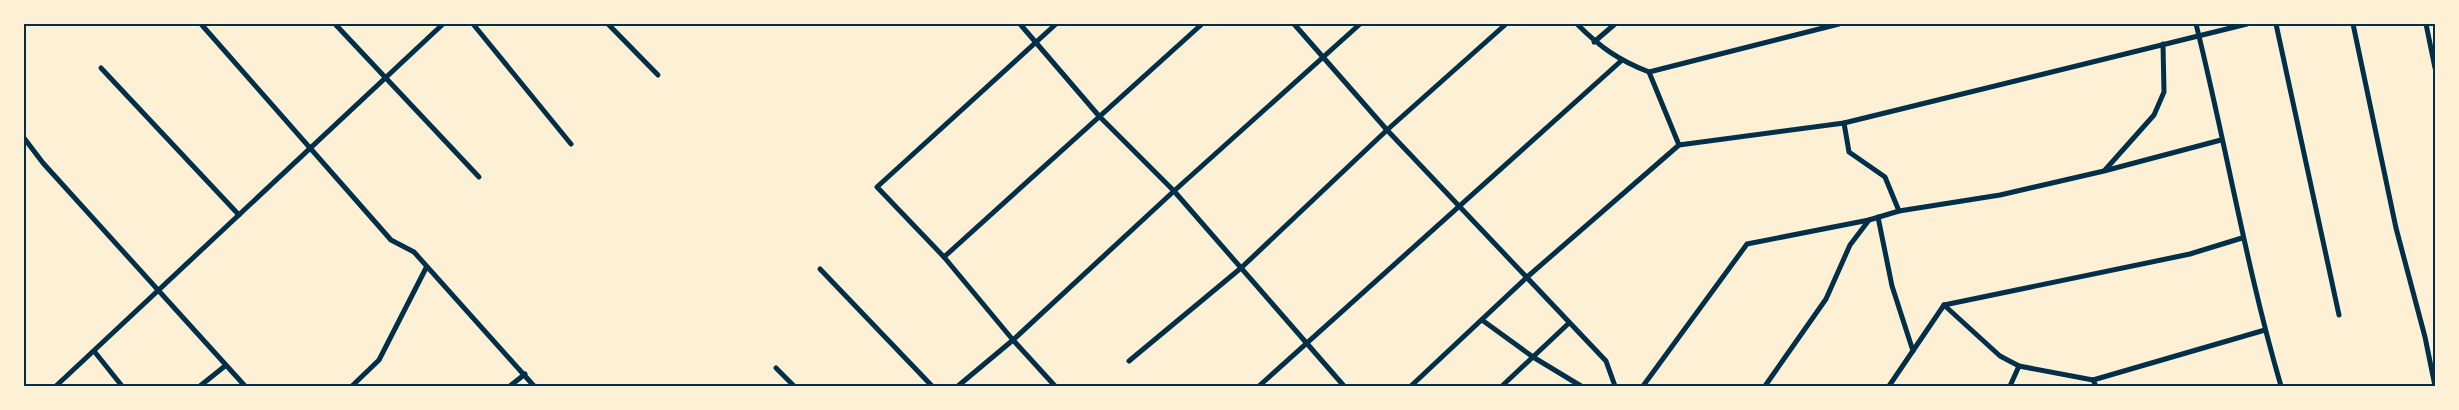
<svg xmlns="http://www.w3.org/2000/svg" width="2459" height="410" viewBox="0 0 2459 410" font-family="'Alegreya Sans',sans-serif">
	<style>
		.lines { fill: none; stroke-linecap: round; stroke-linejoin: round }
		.minor { stroke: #003049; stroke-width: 5 }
		.neatline { fill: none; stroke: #003049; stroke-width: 2 }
	</style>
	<rect width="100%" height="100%" fill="#fdf0d5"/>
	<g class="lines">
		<g class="minor">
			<polyline points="201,24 391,240 414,252 534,386"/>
			<polyline points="335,24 479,177"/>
			<polyline points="473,24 571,144"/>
			<polyline points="608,24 658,75"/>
			<polyline points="1020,24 1099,116 1174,191 1344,386"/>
			<polyline points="1294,24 1387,130 1606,361 1615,386"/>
			<path d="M1577,24C1600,47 1618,60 1649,72L1679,145"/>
			<path d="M2196,24C2226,144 2246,267 2281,386"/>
			<polyline points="2276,24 2339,315"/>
			<polyline points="2353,24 2396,228 2425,337 2435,386"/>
			<polyline points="2426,24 2435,68"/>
			<polyline points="1594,42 1615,24"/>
			<polyline points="101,68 239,215"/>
			<polyline points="1649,72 1839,24"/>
			<polyline points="1844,123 1849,152 1885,177 1899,211"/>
			<polyline points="24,138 43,163 245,386"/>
			<polyline points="2105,170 2154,115 2164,92 2163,44"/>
			<polyline points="1878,217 1892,286 1913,351"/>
			<polyline points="944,257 1202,24"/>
			<polyline points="820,269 932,386"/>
			<polyline points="1944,305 2000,356 2019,366 2093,380 2096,386"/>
			<polyline points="1482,320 1533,357 1581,386"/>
			<polyline points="94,351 122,386"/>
			<polyline points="1129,361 1241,268 1387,130 1506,24"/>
			<polyline points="776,368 794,386"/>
			<polyline points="2093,380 2265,330"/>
			<polyline points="56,386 443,24"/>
			<polyline points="200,386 225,366"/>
			<polyline points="352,386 379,360 426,268"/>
			<polyline points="510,386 525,374"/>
			<polyline points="958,386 1013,340 1174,191 1360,24"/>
			<polyline points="1055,386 1013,340 944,257 877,187 1056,24"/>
			<polyline points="1259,386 1621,61"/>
			<polyline points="1411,386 1526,278 1679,145 1844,123 2247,24"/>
			<polyline points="1502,386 1569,323"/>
			<polyline points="1643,386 1747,244 1869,220 1899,211 2000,195 2104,171 2221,140"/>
			<polyline points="1765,386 1826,299 1850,245 1869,220"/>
			<polyline points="1889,386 1944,305 2190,254 2242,238"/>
			<polyline points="2010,386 2019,366"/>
		</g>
	</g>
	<rect width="2459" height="410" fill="none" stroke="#fdf0d5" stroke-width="50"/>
	<rect x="25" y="25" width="2409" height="360" class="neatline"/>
</svg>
